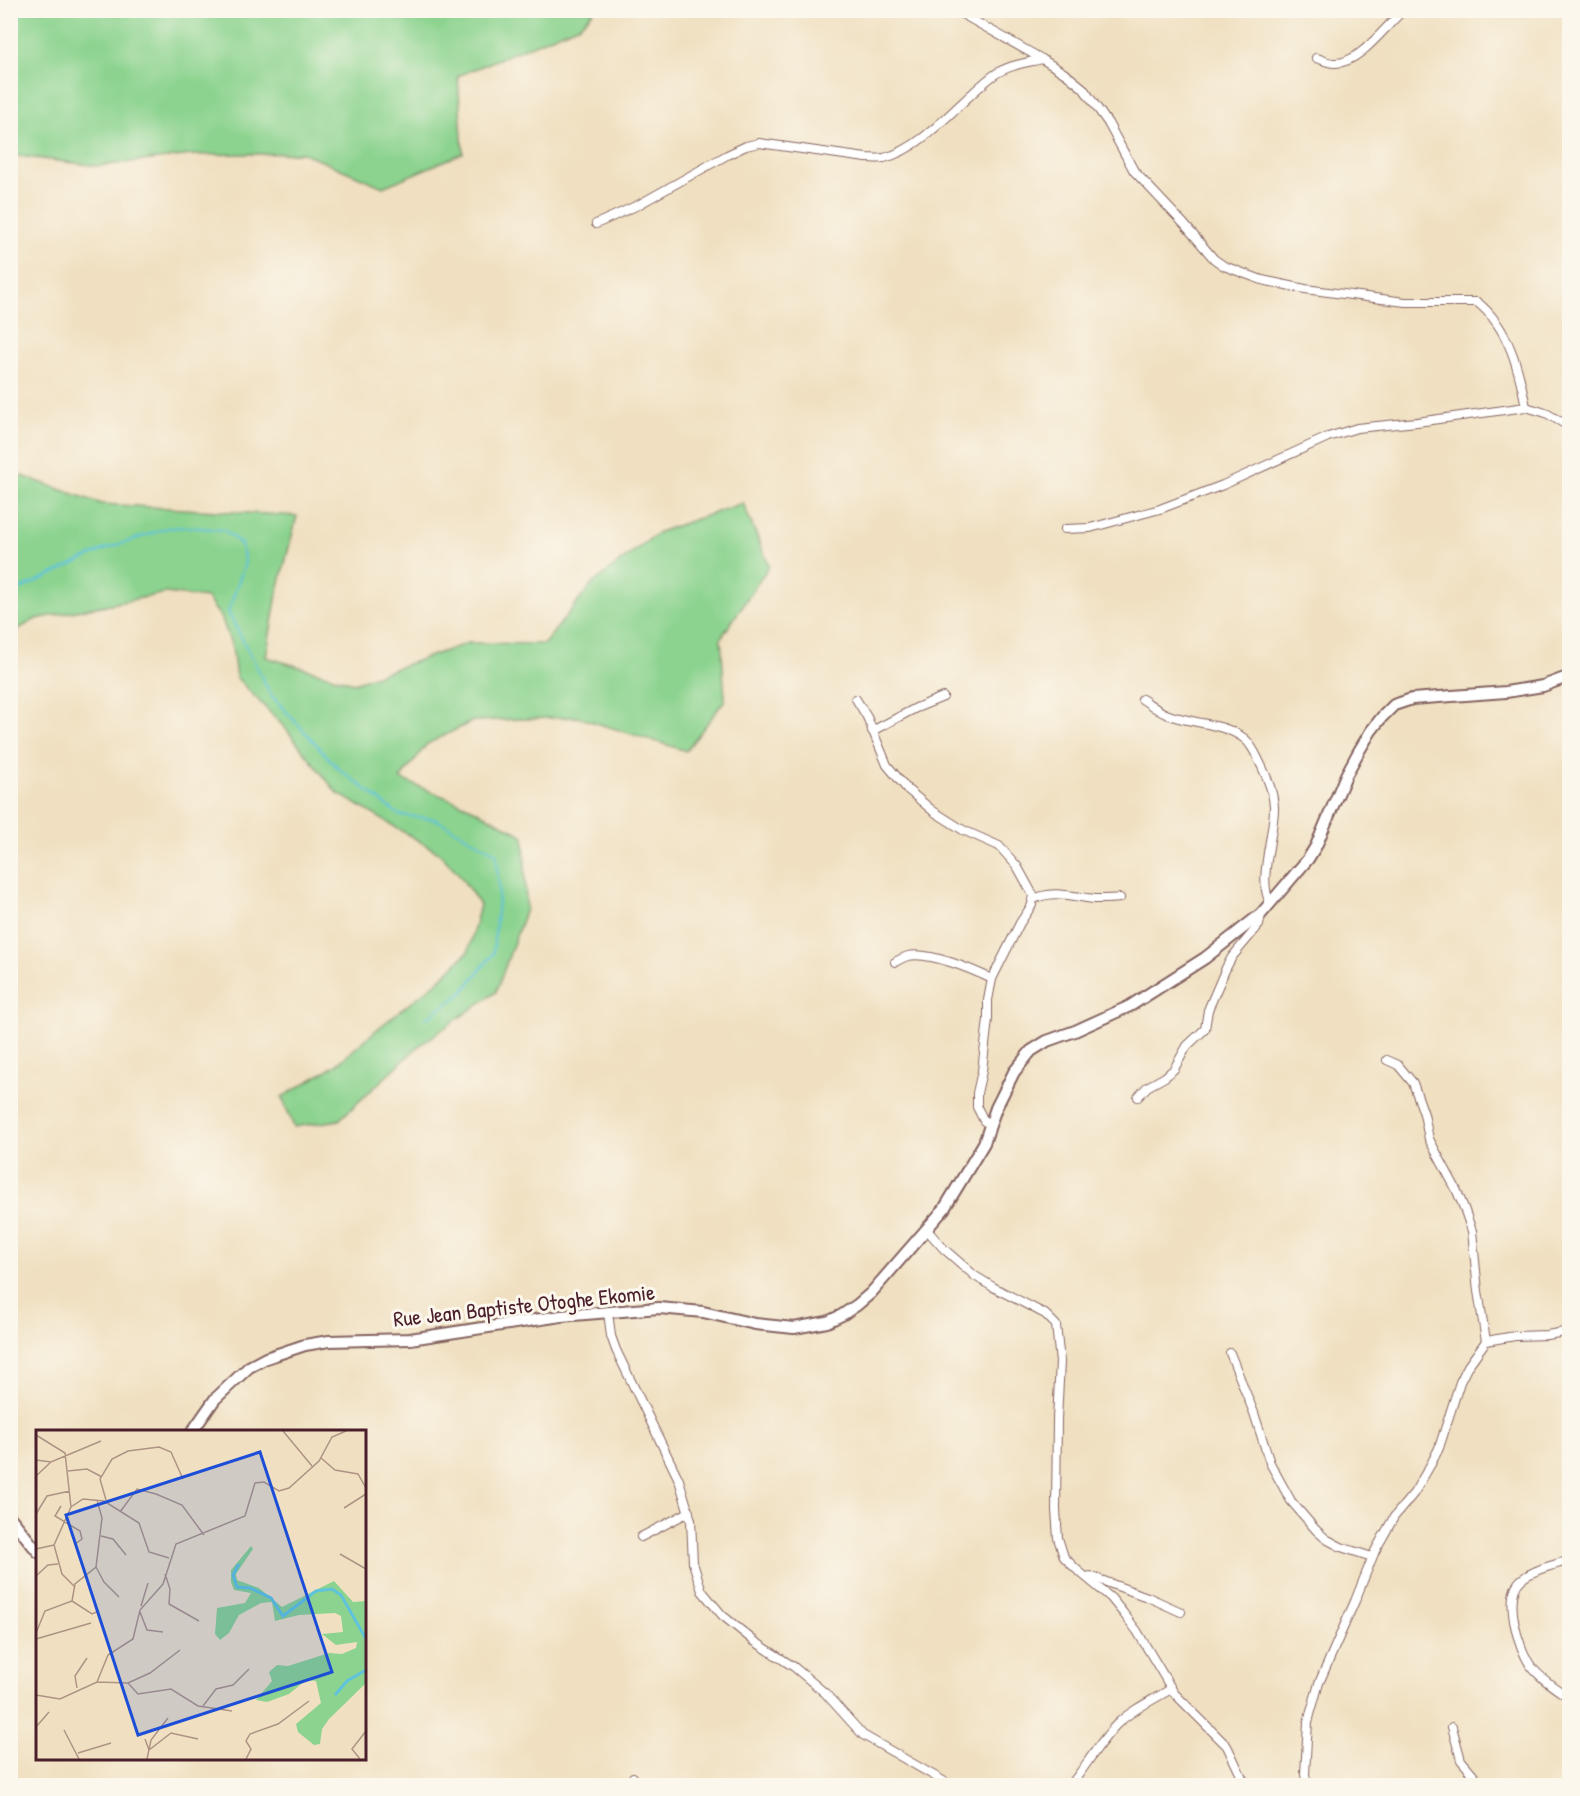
<svg xmlns="http://www.w3.org/2000/svg" width="1580" height="1796" viewBox="0 0 1580 1796" font-family="'Patrick Hand',sans-serif">
	<style>
		.green { fill: #8bd38e; stroke: #6a795c; stroke-width: 1.5 }
		.lines { fill: none; stroke-linecap: round; stroke-linejoin: round }
		.stream { stroke: #5fc3dc; stroke-width: 2 }
		.street-casing { stroke: #846360; stroke-width: 10 }
		.secondary-casing { stroke: #846360; stroke-width: 14 }
		.street { stroke: #fff; stroke-width: 8 }
		.secondary { stroke: #fff; stroke-width: 10 }
		.labels { text-anchor: middle; stroke-width: 6; stroke-linejoin: round; paint-order: stroke }
		.street-label { font-size: 22px; fill: #4a1f2b; stroke: #fbf7ec }
		.inset-river { fill: none; stroke: #5fc3dc; stroke-width: 3 }
		.inset-road { fill: none; stroke: #ae9385; stroke-width: 1.5 }
		.view { fill: #1d4ed8; fill-opacity: 0.15; stroke: #1d4ed8; stroke-width: 3 }
		.inset-edge { fill: none; stroke: #4a1f2b; stroke-width: 3 }
	</style>
	<rect width="100%" height="100%" fill="#fbf7ec"/>
	<filter id="ink" filterUnits="userSpaceOnUse"><feTurbulence type="fractalNoise" baseFrequency=".0167" numOctaves="2"/><feDisplacementMap in="SourceGraphic" scale="12" xChannelSelector="R" yChannelSelector="G"/><feConvolveMatrix kernelMatrix="1 2 1 2 8 2 1 2 1" color-interpolation-filters="sRGB"/></filter>
	<filter id="wash" filterUnits="userSpaceOnUse"><feTurbulence type="fractalNoise" baseFrequency=".008" numOctaves="4" result="noise"/><feDisplacementMap in="SourceGraphic" scale="24" xChannelSelector="R" yChannelSelector="G"/><feGaussianBlur stdDeviation="1.35" result="paint"/><feColorMatrix in="noise" values="0 0 0 0 0 0 0 0 0 0 0 0 0 0 0 0 0 1.4 0 .05"/><feComposite in="paint" operator="in"/></filter>
	<g filter="url(#wash)">
		<rect width="100%" height="100%" fill="#f0e0c1"/>
		<g class="green">
			<polygon points="11,10 594,10 594,11 580,25 458,76 463,153 383,187 303,153 192,155 98,166 11,155"/>
			<polygon points="11,472 102,504 297,516 277,594 266,657 354,683 468,643 544,644 593,583 659,532 743,503 769,566 721,638 725,700 686,751 577,717 473,721 427,744 400,779 472,808 524,836 526,909 496,992 420,1045 339,1120 294,1127 282,1097 336,1065 381,1026 437,982 468,952 480,905 458,873 438,852 337,793 286,729 236,677 232,647 222,619 207,598 166,593 36,619 11,633"/>
		</g>
		<g class="lines">
			<polyline class="stream" points="10,594 103,550 167,528 190,527 224,530 241,544 245,563 228,612 271,695 338,768 399,815 435,819 496,853 499,889 493,954 460,995 426,1018"/>
		</g>
	</g>
	<g filter="url(#ink)">
		<g class="lines">
			<g class="street-casing">
				<g id="street">
					<path d="M955,10L1042,59L1067,75L1083,88L1108,123L1134,171L1184,224L1214,259L1224,266L1262,280L1305,289L1405,302H1477C1509,327 1519,370 1526,407"/>
					<path d="M1316,58C1321,59 1328,63 1334,63C1359,65 1386,25 1404,10"/>
					<path d="M596,224L638,205L727,155L746,146L759,143L866,158C872,158 879,159 884,158C925,148 961,99 994,75C1008,65 1026,63 1042,59"/>
					<polyline points="1065,529 1090,528 1160,509 1223,485 1328,437 1357,428 1417,422 1526,407 1546,413 1570,427"/>
					<polyline points="856,699 867,717 887,765 907,789 933,811 963,830 999,846 1017,866 1033,895 1032,905 1020,923 992,979 988,1000 988,1019 982,1071 977,1093 977,1107 984,1121 991,1125"/>
					<path d="M1142,699C1150,704 1158,711 1166,714C1191,724 1223,722 1245,739C1253,746 1257,757 1262,767C1268,779 1273,792 1274,806C1275,832 1257,881 1270,902"/>
					<polyline points="872,731 916,708 943,697"/>
					<path d="M1032,900C1053,889 1073,897 1095,899C1104,899 1112,899 1120,898"/>
					<path d="M895,962C899,960 904,957 908,956C929,951 973,970 992,979"/>
					<polyline points="1569,1007 1570,1007"/>
					<polyline points="1387,1060 1398,1065 1413,1083 1424,1114 1429,1139 1456,1189 1464,1208 1472,1231 1478,1291 1486,1341"/>
					<polyline points="1138,1097 1147,1087 1165,1077 1174,1069 1187,1046 1205,1029 1208,1010 1226,968 1232,957 1259,925 1261,914"/>
					<polyline points="927,1230 944,1249 975,1276 993,1287 1045,1314 1056,1325 1060,1362 1057,1419 1056,1510 1058,1538 1064,1557 1076,1569 1111,1598 1124,1614 1137,1631 1174,1693 1227,1746 1246,1786"/>
					<polyline points="608,1312 611,1336 616,1350 679,1480 691,1520 693,1563 702,1591 722,1615 754,1641 794,1667 825,1693 863,1735 952,1786"/>
					<polyline points="1230,1353 1254,1413 1270,1463 1291,1501 1316,1530 1326,1539 1341,1547 1372,1557"/>
					<polyline points="641,1537 689,1512"/>
					<path d="M1570,1560C1554,1565 1535,1569 1522,1579C1502,1595 1518,1648 1531,1666C1541,1679 1556,1689 1570,1698"/>
					<polyline points="1090,1576 1150,1598 1181,1612"/>
					<polyline points="1452,1727 1461,1760 1483,1786"/>
					<polyline points="633,1777 636,1786"/>
					<path d="M1070,1786C1086,1766 1098,1744 1116,1725C1131,1710 1153,1700 1171,1689"/>
					<polyline points="1307,1786 1305,1774 1308,1722 1319,1683 1355,1601 1375,1551 1394,1517 1414,1493 1431,1464 1439,1448 1460,1382 1468,1366 1486,1341 1515,1336 1547,1335 1570,1331"/>
				</g>
			</g>
			<g class="secondary-casing">
				<g id="secondary">
					<polyline points="192,1432 215,1399 249,1367 266,1358 305,1345 329,1341 410,1339 561,1316 659,1308 703,1312 755,1324 794,1328 827,1322 842,1315 857,1305 871,1293 944,1209 984,1143 996,1108 1014,1072 1031,1051 1047,1041 1075,1031 1130,1006 1205,958 1261,914 1308,859 1316,846 1346,775 1359,751 1371,731 1382,717 1394,705 1412,699 1506,692 1543,686 1570,676"/>
					<polyline points="10,1517 38,1552"/>
				</g>
			</g>
			<use href="#street" class="street"/>
			<use href="#secondary" class="secondary"/>
		</g>
	</g>
	<g class="labels">
		<g class="street-label">
			<text transform="translate(524 1305) rotate(-6)" y="8">Rue Jean Baptiste Otoghe Ekomie</text>
		</g>
	</g>
	<g transform="translate(36 1430)">
		<rect width="330" height="330" fill="#f0e0c1"/>
		<path d="M215,116L217,119L200,144L201,150L223,158L246,177L298,151L317,172L330,171V253L293,289L286,299L284,314L278,315L262,302L260,294L285,273L280,251L270,250L253,264L231,272L220,270L236,251L233,242L241,235L252,236L293,223L306,224L320,218L321,212L300,215L286,204L307,202L305,186L299,183L263,185L239,191L236,172L225,173L203,185L193,203L184,210L179,204L181,178L209,173L215,163L198,160L195,152V140Z" fill="#8bd38e"/>
		<path class="inset-river" d="M203,134L197,145L201,157L214,158L235,168L247,186L280,161L296,159L305,165L330,209M299,265L311,251L330,240"/>
		<path class="inset-road" d="M247,1L276,36M0,5L29,23L35,77M285,28L299,40L322,44L330,58M0,30L15,32L65,11M32,41L51,39L66,47M0,46L15,32M70,70L64,49L76,29L92,21L123,17L135,22L147,49M25,76L19,86L44,101L46,109L39,114M308,78L330,64M84,82L101,59L120,64L146,75L168,105M0,84L11,66L34,61M65,106L77,109L90,125M0,119L18,115M304,124L330,139M60,137L68,152L83,167M129,144L134,159L133,174L163,191M0,146L12,135L22,134M38,156L26,144L18,115L35,77L47,69L68,71L103,93L113,122L133,128M36,171L56,184L63,181M105,176L112,153M104,182L111,200L127,202M0,203L9,181L36,171L39,154L60,137L66,88L61,70M0,209L55,193M61,252L72,225L97,209L104,180L127,154L140,114L209,86L219,53L228,52L243,61L253,58L283,31L296,7L310,1M92,253L102,264L135,259L162,276L196,281M41,258L39,246L51,228M0,265L24,269L61,252L92,253L114,243L144,220M167,276L180,259L197,255L213,239M0,297L13,282M28,300L43,329M109,309L113,320L135,303L162,309M42,323L75,313M111,329L115,310L132,288M210,329L215,319L210,311L214,304L242,294L273,271M324,329L316,319L330,301"/>
		<path class="view" d="M224,22L296,242L102,305L30,85Z"/>
		<rect width="330" height="330" class="inset-edge"/>
	</g>
	<rect width="1580" height="1796" fill="none" stroke="#fbf7ec" stroke-width="36"/>
</svg>
